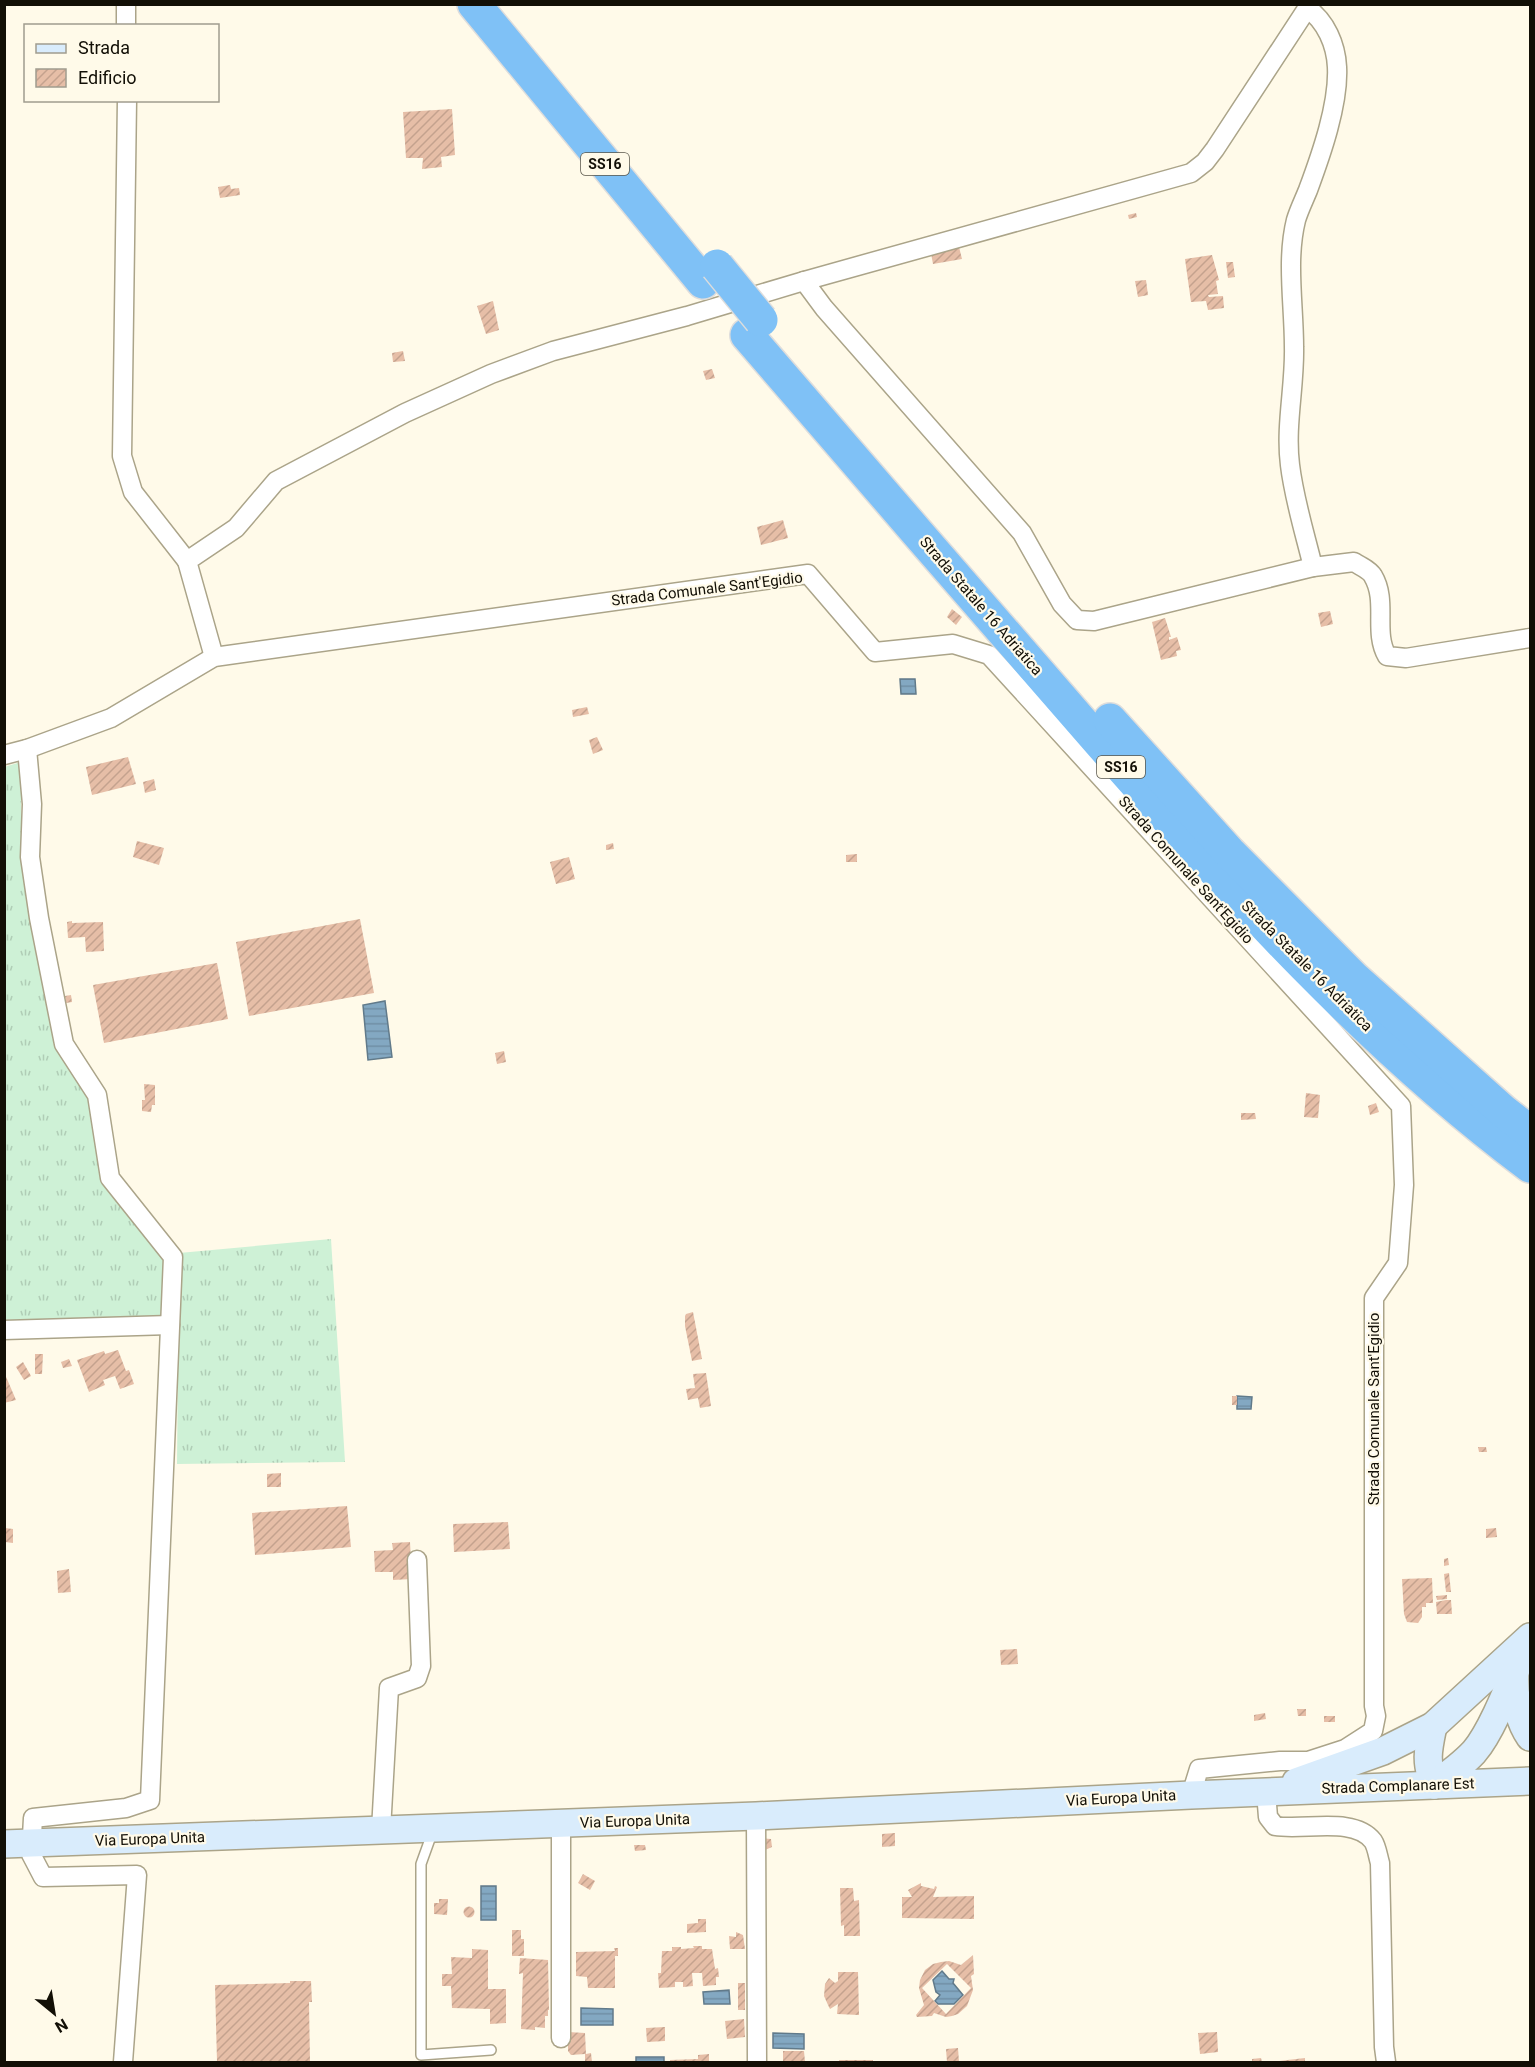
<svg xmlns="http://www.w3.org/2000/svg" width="1535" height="2067" viewBox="0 0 1535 2067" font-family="Roboto,sans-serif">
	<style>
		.grass { fill: url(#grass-tufts) }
		.water { fill: url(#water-rules); stroke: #617a8a; stroke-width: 1.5 }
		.building { fill: url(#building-hatch); fill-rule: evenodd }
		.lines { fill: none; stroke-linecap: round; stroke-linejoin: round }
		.lane-casing { stroke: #aba489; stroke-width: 12 }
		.street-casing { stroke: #aba489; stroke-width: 21 }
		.secondary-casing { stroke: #aba489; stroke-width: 30 }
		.highway-casing { stroke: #dedddc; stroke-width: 36 }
		.lane { stroke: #fff; stroke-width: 9 }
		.street { stroke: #fff; stroke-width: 18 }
		.secondary { stroke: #d9ecfc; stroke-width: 27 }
		.highway { stroke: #7fc1f6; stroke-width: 33 }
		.highway-bridge-casing { stroke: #dedddc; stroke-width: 36; stroke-linecap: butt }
		.highway-bridge { stroke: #7fc1f6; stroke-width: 33 }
		.labels { text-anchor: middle; stroke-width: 4.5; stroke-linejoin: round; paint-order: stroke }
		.shield { fill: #fffae9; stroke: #59564a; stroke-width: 1.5 }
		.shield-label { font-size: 14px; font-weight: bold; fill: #120f06 }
		.street-label { font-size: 15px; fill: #120f06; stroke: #fffae9 }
	</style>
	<defs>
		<pattern id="grass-tufts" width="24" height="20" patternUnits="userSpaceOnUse" patternTransform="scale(1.5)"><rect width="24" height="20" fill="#cef1d6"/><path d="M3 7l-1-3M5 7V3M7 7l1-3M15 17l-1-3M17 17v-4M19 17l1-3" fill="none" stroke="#b0cdb6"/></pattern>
		<pattern id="water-rules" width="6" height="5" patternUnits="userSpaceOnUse" patternTransform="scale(1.5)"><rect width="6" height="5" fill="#83a8c2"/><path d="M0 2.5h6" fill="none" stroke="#708fa5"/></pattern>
		<pattern id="building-hatch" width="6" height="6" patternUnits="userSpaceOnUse" patternTransform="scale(1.5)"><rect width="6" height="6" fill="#e6bea7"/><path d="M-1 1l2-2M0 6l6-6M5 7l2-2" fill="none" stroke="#c4a28e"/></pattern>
	</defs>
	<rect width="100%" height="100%" fill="#fffae9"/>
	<g class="grass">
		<polygon points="21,762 21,855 54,1046 88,1099 102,1184 165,1262 163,1317 5,1321 4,767"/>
		<polygon points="331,1239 345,1462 177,1464 179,1253"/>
	</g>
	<g class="water">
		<polygon points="900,679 915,679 916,694 901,694"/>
		<polygon points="385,1001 392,1057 368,1060 363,1005"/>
		<polygon points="1237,1396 1252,1397 1251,1409 1237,1409"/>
		<rect x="481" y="1886" width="15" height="34"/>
		<polygon points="942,1971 949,1979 954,1979 953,1983 963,1995 954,2004 938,2004 935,2001 940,1995 936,1992 933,1980"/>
		<polygon points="729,1990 730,2004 704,2004 703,1992"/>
		<polygon points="581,2008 613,2009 613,2025 581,2025"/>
		<polygon points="773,2033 804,2034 804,2049 773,2048"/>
		<rect x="636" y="2057" width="28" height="5"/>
	</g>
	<g class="building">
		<polygon points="452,109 455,155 441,157 442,167 422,169 423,158 406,158 403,112"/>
		<polygon points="230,185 231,189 239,188 240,195 220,198 218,187"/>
		<polygon points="1136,213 1137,217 1129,219 1128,215"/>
		<polygon points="959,247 962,259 933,264 931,253"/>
		<polygon points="1212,255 1219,280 1216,281 1218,294 1208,295 1209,297 1223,296 1224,308 1208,310 1206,301 1191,302 1185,259"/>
		<polygon points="1226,262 1233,262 1235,277 1228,278"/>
		<polygon points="1146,280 1148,295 1138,297 1135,281"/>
		<polygon points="493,301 499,330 486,334 477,306"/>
		<polygon points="403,351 405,361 393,362 392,353"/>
		<polygon points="712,369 715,378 706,380 703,371"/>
		<polygon points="783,520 788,538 761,545 757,527"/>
		<polygon points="952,609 962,617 956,625 947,617"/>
		<polygon points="1330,611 1333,624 1321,627 1318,613"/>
		<polygon points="1165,618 1171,637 1169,637 1169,640 1177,637 1181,650 1176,651 1177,656 1161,660 1152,622"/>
		<polygon points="587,707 589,714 573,717 572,710"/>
		<polygon points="597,737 603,750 593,754 589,740"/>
		<polygon points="128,757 136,784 92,795 86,767"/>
		<polygon points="154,779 156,790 145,793 143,782"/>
		<polygon points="137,841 164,848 159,865 133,857"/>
		<polygon points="613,843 614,849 606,850 606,845"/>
		<polygon points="857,854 857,862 846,862 846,855"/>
		<polygon points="569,857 575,879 556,884 550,862"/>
		<polygon points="360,919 374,993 249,1016 236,942"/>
		<polygon points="72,921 72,923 103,922 104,951 86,952 85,937 68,938 67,922"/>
		<polygon points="217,963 228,1019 104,1043 93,985"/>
		<polygon points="71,995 72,1002 66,1003 65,996"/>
		<polygon points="504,1051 506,1062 497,1064 495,1053"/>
		<polygon points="144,1084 155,1085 155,1105 152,1105 151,1112 142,1111 142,1100 145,1100"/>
		<polygon points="1306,1093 1320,1095 1318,1118 1304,1117"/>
		<polygon points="1376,1103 1379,1112 1370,1115 1368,1106"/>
		<polygon points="1241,1113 1255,1113 1256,1119 1241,1120"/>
		<polygon points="693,1312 702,1359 692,1361 685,1326 685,1316 686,1314"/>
		<polygon points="118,1350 126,1371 129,1370 134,1384 120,1389 115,1376 103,1380 105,1385 89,1392 77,1360 104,1351 105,1354"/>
		<polygon points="35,1354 43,1354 42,1374 35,1374"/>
		<polygon points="69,1359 72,1366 63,1368 61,1362"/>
		<polygon points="23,1362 31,1376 24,1380 16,1367"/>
		<polygon points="4,1372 16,1400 4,1403"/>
		<polygon points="706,1373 711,1406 700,1408 698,1398 688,1400 686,1389 695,1388 693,1374"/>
		<rect x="1232" y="1396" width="5" height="9"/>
		<polygon points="1478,1447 1486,1447 1487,1452 1479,1452"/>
		<polygon points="281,1473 281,1487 267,1487 267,1474"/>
		<polygon points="347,1506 351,1547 255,1555 252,1513"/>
		<polygon points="508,1522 510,1549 454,1552 453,1524"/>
		<polygon points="5,1528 13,1529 13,1543 5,1542"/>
		<polygon points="1496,1528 1497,1537 1486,1538 1486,1529"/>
		<polygon points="410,1542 412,1579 393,1580 393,1572 375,1572 374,1551 393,1550 392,1543"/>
		<polygon points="1448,1558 1449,1565 1444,1566 1444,1559"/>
		<polygon points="69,1569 71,1592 58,1593 57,1571"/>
		<polygon points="1449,1573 1451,1592 1446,1592 1444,1574"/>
		<polygon points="1432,1578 1433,1603 1426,1603 1426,1607 1422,1607 1422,1617 1418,1623 1407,1622 1404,1614 1402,1579"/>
		<polygon points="1447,1595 1447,1599 1437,1600 1436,1596"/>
		<polygon points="1446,1600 1451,1600 1452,1614 1437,1614 1436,1602"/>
		<polygon points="1017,1649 1018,1664 1001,1665 1000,1650"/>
		<polygon points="1297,1709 1306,1709 1306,1716 1298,1716"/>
		<polygon points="1265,1713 1266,1719 1254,1721 1254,1715"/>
		<rect x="1324" y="1716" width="11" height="6"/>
		<polygon points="895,1833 895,1846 882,1847 882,1834"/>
		<polygon points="760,1838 771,1839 772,1847 765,1850"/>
		<polygon points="634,1845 645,1845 646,1850 635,1851"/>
		<polygon points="583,1874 595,1881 590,1890 578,1883"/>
		<polygon points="921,1883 921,1886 934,1889 935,1886 937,1887 933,1897 974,1896 974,1919 902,1918 902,1897 912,1897 908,1890"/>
		<polygon points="840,1888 853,1888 854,1901 859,1900 860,1936 844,1936 844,1925 841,1926"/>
		<polygon points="439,1899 448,1899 447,1915 434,1914 434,1903 439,1903"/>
		<circle cx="469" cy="1912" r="5.5"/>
		<polygon points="698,1919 706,1919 706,1932 687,1933 687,1924 698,1923"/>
		<polygon points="512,1930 521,1930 521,1939 524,1939 524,1956 512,1956"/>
		<polygon points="736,1932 743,1935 745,1949 730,1949 729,1936 736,1937"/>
		<polygon points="693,1946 702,1946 702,1949 712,1949 715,1969 718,1968 719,1977 716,1977 716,1985 703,1986 702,1973 692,1973 693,1986 683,1987 683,1982 675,1982 675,1987 659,1988 658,1973 661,1973 662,1951 672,1951 672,1947 681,1947 681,1949 694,1948"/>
		<polygon points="614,1948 618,1948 618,1956 615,1956 615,1988 588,1988 587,1977 576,1976 576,1952 615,1951"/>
		<polygon points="472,1949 488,1950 488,1989 506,1989 506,2023 490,2024 490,2009 452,2008 451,1986 442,1986 442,1974 452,1974 451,1957 472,1958"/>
		<path d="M973,1955L974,1974L971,1976L973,1990L967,2006L958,2014L952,2016L946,2017L934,2013L932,2016L917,2017L916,2015L924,2005L919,1988L920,1980L925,1970L933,1964L941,1962L949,1961L961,1965ZM947,1964L971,1988L946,2014L922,1988Z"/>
		<polygon points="520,1958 548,1960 549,2010 548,2010 548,2016 545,2016 545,2028 535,2027 535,2030 521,2029 523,1973 519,1974"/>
		<polygon points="838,1972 858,1972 859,2015 837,2014 838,2004 830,2009 828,2005 824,1996 825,1984 829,1978 835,1983 838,1981"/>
		<polygon points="290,1981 311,1981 312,2002 309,2002 310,2062 217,2062 215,1985 290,1983"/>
		<rect x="738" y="1983" width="7" height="27"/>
		<polygon points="744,2019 745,2037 727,2039 725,2021"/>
		<polygon points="665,2027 665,2041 647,2042 646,2028"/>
		<polygon points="568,2032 585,2033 586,2054 591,2053 592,2062 585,2062 585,2054 571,2055 568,2051"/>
		<polygon points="1217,2032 1218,2052 1200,2054 1198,2033"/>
		<polygon points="958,2048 959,2062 947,2062 946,2049"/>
		<polygon points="783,2051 804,2051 805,2062 783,2062"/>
		<polygon points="709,2054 709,2062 670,2062 670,2060 698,2059 698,2055"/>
		<polygon points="1261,2058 1262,2062 1252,2062 1252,2059"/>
		<polygon points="1305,2058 1305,2062 1280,2062 1279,2061"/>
		<rect x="839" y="2060" width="34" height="2"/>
	</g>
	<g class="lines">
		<g class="lane-casing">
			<polyline id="lane" points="430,1831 430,1839 421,1864 421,2055 491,2050"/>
		</g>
		<g class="street-casing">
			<g id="street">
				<polyline points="126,4 126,26"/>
				<path d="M1307,8C1326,21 1336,45 1337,67C1339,104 1321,155 1308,190C1304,200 1299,210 1296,220C1286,260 1294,305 1294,347C1295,386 1285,426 1290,465C1294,499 1305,534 1313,567"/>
				<polyline points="127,100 122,456 133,492 187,561"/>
				<path d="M804,281L824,308L1022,533L1062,604L1077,620L1094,621L1313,567L1354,562C1360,566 1370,570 1373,576C1388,601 1373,632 1387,656L1406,658L1530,638"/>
				<polyline points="214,657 187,561 236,528 276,481 405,413 491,374 553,351 687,316 804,281 1191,173 1205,162 1215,149 1310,4"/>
				<polyline points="27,749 32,804 30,857 39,918 64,1044 97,1095 110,1178 173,1257 150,1800 126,1808 33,1818 31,1854 43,1877 137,1875 123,2062"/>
				<polyline points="4,755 27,749 111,718 214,657 808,574 875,652 953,644 989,655 1401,1106 1404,1185 1398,1263 1374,1298 1374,1706 1376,1716 1373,1731 1345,1749 1308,1761 1280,1761 1199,1769 1191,1795"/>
				<polyline points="4,1330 170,1325"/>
				<path d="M1266,1792L1268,1817L1275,1826C1304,1831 1354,1816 1373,1841C1377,1847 1378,1857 1380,1863L1384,2047L1386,2062"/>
				<polyline points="756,1816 757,2062"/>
				<polyline points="381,1830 389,1688 417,1678 421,1666 417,1560"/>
				<polyline points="561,2038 561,1824"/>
			</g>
		</g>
		<g class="secondary-casing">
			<g id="secondary">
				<path d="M1515,1672C1514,1695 1517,1718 1530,1737"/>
				<path d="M1433,1726C1428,1750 1425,1761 1434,1785"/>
				<polyline points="1296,1782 1383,1751 1433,1726 1530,1637"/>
				<path d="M1434,1785C1448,1775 1462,1765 1474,1752C1493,1730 1512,1678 1524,1650"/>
				<polyline points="4,1844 756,1816 1191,1795 1530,1781"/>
			</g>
		</g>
		<g class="highway-casing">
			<g id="highway">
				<polyline points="474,4 703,282"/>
				<path d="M747,335C864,471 982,608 1100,743C1233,894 1368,1045 1530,1166"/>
				<polyline points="1110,720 1229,852 1354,978 1503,1111 1530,1132"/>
			</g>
		</g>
		<use href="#lane" class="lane"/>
		<use href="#street" class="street"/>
		<use href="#secondary" class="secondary"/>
		<use href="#highway" class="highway"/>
		<g class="highway-bridge-casing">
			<polyline id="highway-bridge" points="717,266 761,320"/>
		</g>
		<use href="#highway-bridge" class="highway-bridge"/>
	</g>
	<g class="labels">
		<g class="shield">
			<rect x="581" y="153" width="48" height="22" rx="4.5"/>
			<rect x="1097" y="756" width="48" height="22" rx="4.5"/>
		</g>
		<g class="shield-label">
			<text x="605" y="169">SS16</text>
			<text x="1121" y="772">SS16</text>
		</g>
		<g class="street-label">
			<text transform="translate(707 589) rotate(-7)" y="5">Strada Comunale Sant'Egidio</text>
			<text transform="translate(981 606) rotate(49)" y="5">Strada Statale 16 Adriatica</text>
			<text transform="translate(1186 870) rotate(48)" y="5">Strada Comunale Sant'Egidio</text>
			<text transform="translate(1307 966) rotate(45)" y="5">Strada Statale 16 Adriatica</text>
			<text transform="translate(1374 1409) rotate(-90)" y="5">Strada Comunale Sant'Egidio</text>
			<text transform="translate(1398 1786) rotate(-2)" y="5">Strada Complanare Est</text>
			<text transform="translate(1121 1798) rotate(-3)" y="5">Via Europa Unita</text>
			<text transform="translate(635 1821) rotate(-2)" y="5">Via Europa Unita</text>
			<text transform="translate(150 1839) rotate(-2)" y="5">Via Europa Unita</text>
		</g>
	</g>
	<rect width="1535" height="2067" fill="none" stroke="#120f06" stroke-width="12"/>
	<rect x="24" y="24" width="195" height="78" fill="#fffae9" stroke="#a09c8e" stroke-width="1.5"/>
	<rect x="36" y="44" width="30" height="9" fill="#d9ecfc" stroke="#a09c8e" stroke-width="1.5"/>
	<text x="78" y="54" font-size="18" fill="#120f06">Strada</text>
	<rect x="36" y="69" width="30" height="18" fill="url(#building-hatch)" stroke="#a09c8e" stroke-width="1.5"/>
	<text x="78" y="84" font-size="18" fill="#120f06">Edificio</text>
	<g transform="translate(54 2013) rotate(150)" stroke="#fffae9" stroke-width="4.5" paint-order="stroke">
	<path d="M0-4.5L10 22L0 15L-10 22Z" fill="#120f06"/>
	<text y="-9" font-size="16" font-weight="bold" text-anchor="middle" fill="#120f06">N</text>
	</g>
</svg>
